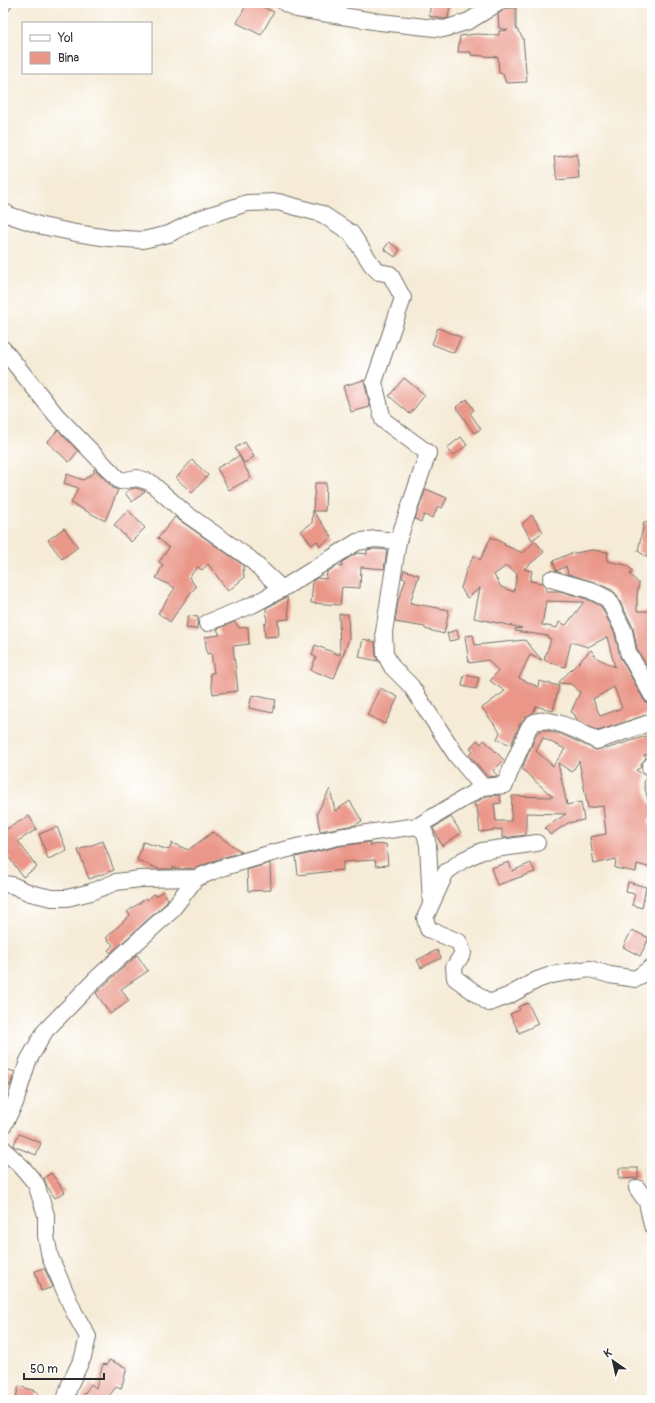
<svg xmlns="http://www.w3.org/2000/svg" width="655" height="1403" viewBox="0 0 655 1403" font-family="Pangolin,sans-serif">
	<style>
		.building { fill: #ea9688; fill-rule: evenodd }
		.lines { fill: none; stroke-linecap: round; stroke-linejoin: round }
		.minor-casing { stroke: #726e67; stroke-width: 18 }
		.minor { stroke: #fff; stroke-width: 16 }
	</style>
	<rect width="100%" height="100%" fill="#fff"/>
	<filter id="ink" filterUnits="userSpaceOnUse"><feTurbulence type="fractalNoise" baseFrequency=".025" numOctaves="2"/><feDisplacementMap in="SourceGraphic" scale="8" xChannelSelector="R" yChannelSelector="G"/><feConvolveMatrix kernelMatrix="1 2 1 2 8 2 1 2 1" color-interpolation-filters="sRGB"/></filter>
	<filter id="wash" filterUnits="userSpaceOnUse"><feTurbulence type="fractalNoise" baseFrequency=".012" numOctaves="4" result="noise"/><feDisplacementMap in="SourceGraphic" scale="16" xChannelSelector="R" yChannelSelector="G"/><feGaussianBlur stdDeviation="0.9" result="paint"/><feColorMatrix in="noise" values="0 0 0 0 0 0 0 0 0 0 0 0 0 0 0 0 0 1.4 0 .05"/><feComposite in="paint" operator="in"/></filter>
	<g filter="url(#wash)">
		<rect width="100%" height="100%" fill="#f5ebd6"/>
		<g id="blocks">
			<g class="building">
				<polygon points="247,3 254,3 274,12 261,35 237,23"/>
				<polygon points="431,3 450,6 448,18 444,19 429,16"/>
				<polygon points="506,8 516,8 516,28 523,38 527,82 506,83 503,74 499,73 498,57 471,55 471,52 458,52 460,36 476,34 499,35 499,31 508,30 499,28 498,14"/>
				<polygon points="577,154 579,178 557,180 554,157"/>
				<polygon points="389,242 400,250 395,257 384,249"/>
				<polygon points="438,328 461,337 454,353 432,344"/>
				<polygon points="404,378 425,395 410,414 389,396"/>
				<polygon points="364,380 370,407 351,412 343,386"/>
				<polygon points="467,399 474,410 470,413 481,429 474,433 456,407"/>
				<polygon points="58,430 78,451 69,462 47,442"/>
				<polygon points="461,437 467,445 453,456 447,448"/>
				<polygon points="245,442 254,457 244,463 235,448"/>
				<polygon points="239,456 251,478 229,490 217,468"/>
				<polygon points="192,460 208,475 192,493 176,478"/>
				<polygon points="95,469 113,488 118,490 105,521 71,503 78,488 64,483 67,474 83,480 95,472 93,470"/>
				<polygon points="315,483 326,483 325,511 313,511"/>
				<polygon points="136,488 145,491 132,502 125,493 130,489"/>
				<polygon points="426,489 447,498 442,508 438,506 433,518 424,515 421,522 415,519"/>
				<polygon points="128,510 145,528 131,542 114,525"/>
				<polygon points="313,511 332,537 320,546 317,541 312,545 301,531 312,523"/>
				<polygon points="532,515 543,532 532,540 522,524"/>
				<polygon points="175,517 243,565 244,578 228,591 208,564 202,570 198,567 189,577 196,587 191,592 170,622 158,613 175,588 156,578 163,565 159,562 169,548 158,538"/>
				<polygon points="644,522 652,524 652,546 647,557 638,551"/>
				<polygon points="64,528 78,547 62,559 48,540"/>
				<path d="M491,537L505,544L504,545L523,553L535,541L544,552L524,569L532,571L530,581L543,583L547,587L546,591H560L587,599L601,606L615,634L620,657L644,700L647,703L652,704V713L598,731L577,720L574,714L571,712L580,692L571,684L558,683L591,650L597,658L615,667L607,637L588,647L571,642L565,667L544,660L551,639L548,638V636L515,631V629L522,628L474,618L480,588L467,598L461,588L466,571L474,555L480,560ZM506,566L517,573L514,592L501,587L494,575ZM546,601L584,602L566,625L559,622L557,628L542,625ZM614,687L622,708L600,716L593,699Z"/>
				<polygon points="375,549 387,550 384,569 361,567 360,588 342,587 340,605 311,603 313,581 317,578 326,579 327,572 336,566 342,567 342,562 357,553 367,554 367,550"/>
				<polygon points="592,550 608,552 607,561 626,565 633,571 630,574 639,584 637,595 637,611 650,611 652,634 652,676 637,649 633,627 616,594 612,590 594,582 568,574 566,566 557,571 556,570 553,561 569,554"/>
				<polygon points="404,570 419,575 410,603 449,610 444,634 425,629 425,627 395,622 398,601 406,579 402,578"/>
				<polygon points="287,597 289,619 278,620 279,636 265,637 264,624 267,623 266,608"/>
				<polygon points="339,614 348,614 349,639 334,679 311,670 316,657 312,655 315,645 340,655"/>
				<polygon points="188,616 198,617 197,629 186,628"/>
				<polygon points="235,622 239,628 248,627 249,644 233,646 238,691 213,694 210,673 214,673 211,653 207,654 205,637 220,635 217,629"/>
				<polygon points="457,630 459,639 449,641 447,633"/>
				<polygon points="473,635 475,645 525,640 542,660 530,655 519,678 538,687 539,681 559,686 553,711 536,706 533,713 526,717 520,724 511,745 497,739 500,732 482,708 505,691 490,681 498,671 488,660 469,663 465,636"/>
				<polygon points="363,639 375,642 376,655 378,661 359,657"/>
				<polygon points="464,675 479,678 476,689 462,686"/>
				<polygon points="380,688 398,697 385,724 367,715"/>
				<polygon points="252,695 276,700 273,713 249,708"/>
				<path d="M544,730L561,734L596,750L607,747L606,749L652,734V754L644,755L646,758L641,764V767L636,770L646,776L644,784L649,804L652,803V818L648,819L652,831V868L637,864L636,872L615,868L616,859L594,864L590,837L606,834L603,806L588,808L579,761L572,772L558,763L567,805L581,802L584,820L568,823L550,835L545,828L566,814L526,813V835L502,838V829L480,832L477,806H474V804L486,796L500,795L501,803L494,804L496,821H511L512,796L553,797L522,769L524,767L523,766L537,733L540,731ZM543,738L565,749L553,766L536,751Z"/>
				<polygon points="477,740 481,744 484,740 504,760 493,771 498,776 488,777 469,755 473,751 470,748"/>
				<polygon points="330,789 335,811 350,801 362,821 355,825 320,831 317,813"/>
				<polygon points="29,816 37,829 18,841 37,867 23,877 3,849 3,831"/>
				<polygon points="451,817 461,833 442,846 433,828"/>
				<polygon points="57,827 67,851 48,859 39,834"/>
				<polygon points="213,832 242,852 221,858 194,869 184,868 184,869 176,869 173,867 173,869 159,869 137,860 143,842 169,850 172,843 188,850"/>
				<polygon points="103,841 114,870 89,879 78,850"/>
				<polygon points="370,842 370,845 386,844 388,865 376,866 375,860 343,862 343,870 298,875 296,857 340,846"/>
				<polygon points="509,862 512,871 531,863 535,872 497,885 491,868"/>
				<polygon points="270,863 271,890 248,891 247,870"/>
				<polygon points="628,882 646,887 642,908 632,905 635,894 626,892"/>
				<polygon points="163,891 168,899 164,905 111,953 108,950 113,945 106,938 130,915 127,912 146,898 147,900 154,894 156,896"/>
				<polygon points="632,930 649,938 640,956 623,947"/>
				<polygon points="437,950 441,958 421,968 417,960"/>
				<polygon points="137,955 148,971 121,989 129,1001 110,1014 96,993"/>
				<polygon points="528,1003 538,1024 519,1033 510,1014 520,1010 518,1007"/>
				<polygon points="9,1070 15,1072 10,1086 3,1083"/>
				<polygon points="19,1134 41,1143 36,1155 13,1146"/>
				<polygon points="619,1168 638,1168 638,1178 619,1179"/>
				<polygon points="51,1173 65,1192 55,1198 47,1186 44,1178"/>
				<polygon points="44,1268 53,1287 41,1291 35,1271"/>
				<polygon points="109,1360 127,1368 121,1389 116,1387 106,1400 80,1400 91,1384 96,1388 103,1364 107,1365"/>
				<polygon points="19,1386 38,1392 35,1400 15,1400"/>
			</g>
		</g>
	</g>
	<g filter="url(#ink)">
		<use href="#blocks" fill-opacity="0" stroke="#726e67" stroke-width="1"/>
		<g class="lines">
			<g class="minor-casing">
				<g id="minor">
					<polyline points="285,3 297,9 380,22 444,29 469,21 498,3"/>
					<polyline points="3,4 3,3"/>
					<polyline points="3,211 9,215 42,226 76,233 108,238 143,240 169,234 198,219 247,203 278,202 322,214 351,233 372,265 379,272 390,274 403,298 374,382 383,420 428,453 398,541"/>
					<polyline points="3,349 56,415 120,481 137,478 150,482 185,513 249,558 282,589"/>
					<polyline points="551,579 590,590 608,599 624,631 628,652 652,695"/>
					<polyline points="207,623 252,605 282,589 357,542 375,539 398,541 384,632 385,654 392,667 411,686 456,755 483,787"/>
					<polyline points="650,767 652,765"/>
					<polyline points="418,826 425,833 428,845 431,903"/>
					<polyline points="537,843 482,851 463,860 446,872 425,918 428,929 459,942 463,953 454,967 455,978 489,1003 508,996 537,980 551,975 569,972 590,969 610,975 636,979 652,967"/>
					<path d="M3,884L12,885L30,893L52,898H67L91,892L116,882L140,879L196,878L224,867L272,853L338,837L418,826L483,787L505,785C510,770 517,756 523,742C525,737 527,729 531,725C543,711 585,734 597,741L652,722"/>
					<polyline points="3,1126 15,1103 28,1061 45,1031 96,979 171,911 196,878"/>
					<polyline points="3,1148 6,1152 22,1167 36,1184 46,1215 46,1236 50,1257 74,1312 88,1337 83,1357 70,1384 65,1400"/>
					<polyline points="637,1188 647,1202 652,1225"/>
				</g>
			</g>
			<use href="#minor" class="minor"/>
		</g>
	</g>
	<rect width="655" height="1403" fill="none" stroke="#fff" stroke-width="16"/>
	<rect x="22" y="22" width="130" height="52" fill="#ffffff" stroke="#aaaaaa"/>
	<rect x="30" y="35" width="20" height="6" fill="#ffffff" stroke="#aaaaaa"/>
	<text x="58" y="42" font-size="12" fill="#2b2b2b">Yol</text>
	<rect x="30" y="52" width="20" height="12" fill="#ea9688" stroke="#aaaaaa"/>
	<text x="58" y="62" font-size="12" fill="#2b2b2b">Bina</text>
	<g transform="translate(613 1361) rotate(326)" stroke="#ffffff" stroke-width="3" paint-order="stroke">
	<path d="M0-3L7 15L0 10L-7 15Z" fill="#2b2b2b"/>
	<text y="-6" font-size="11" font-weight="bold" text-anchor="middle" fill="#2b2b2b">K</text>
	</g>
	<path d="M24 1373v6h80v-6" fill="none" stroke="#2b2b2b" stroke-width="2"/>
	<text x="30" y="1373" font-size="12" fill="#2b2b2b" stroke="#ffffff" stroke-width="3" paint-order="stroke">50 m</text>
</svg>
